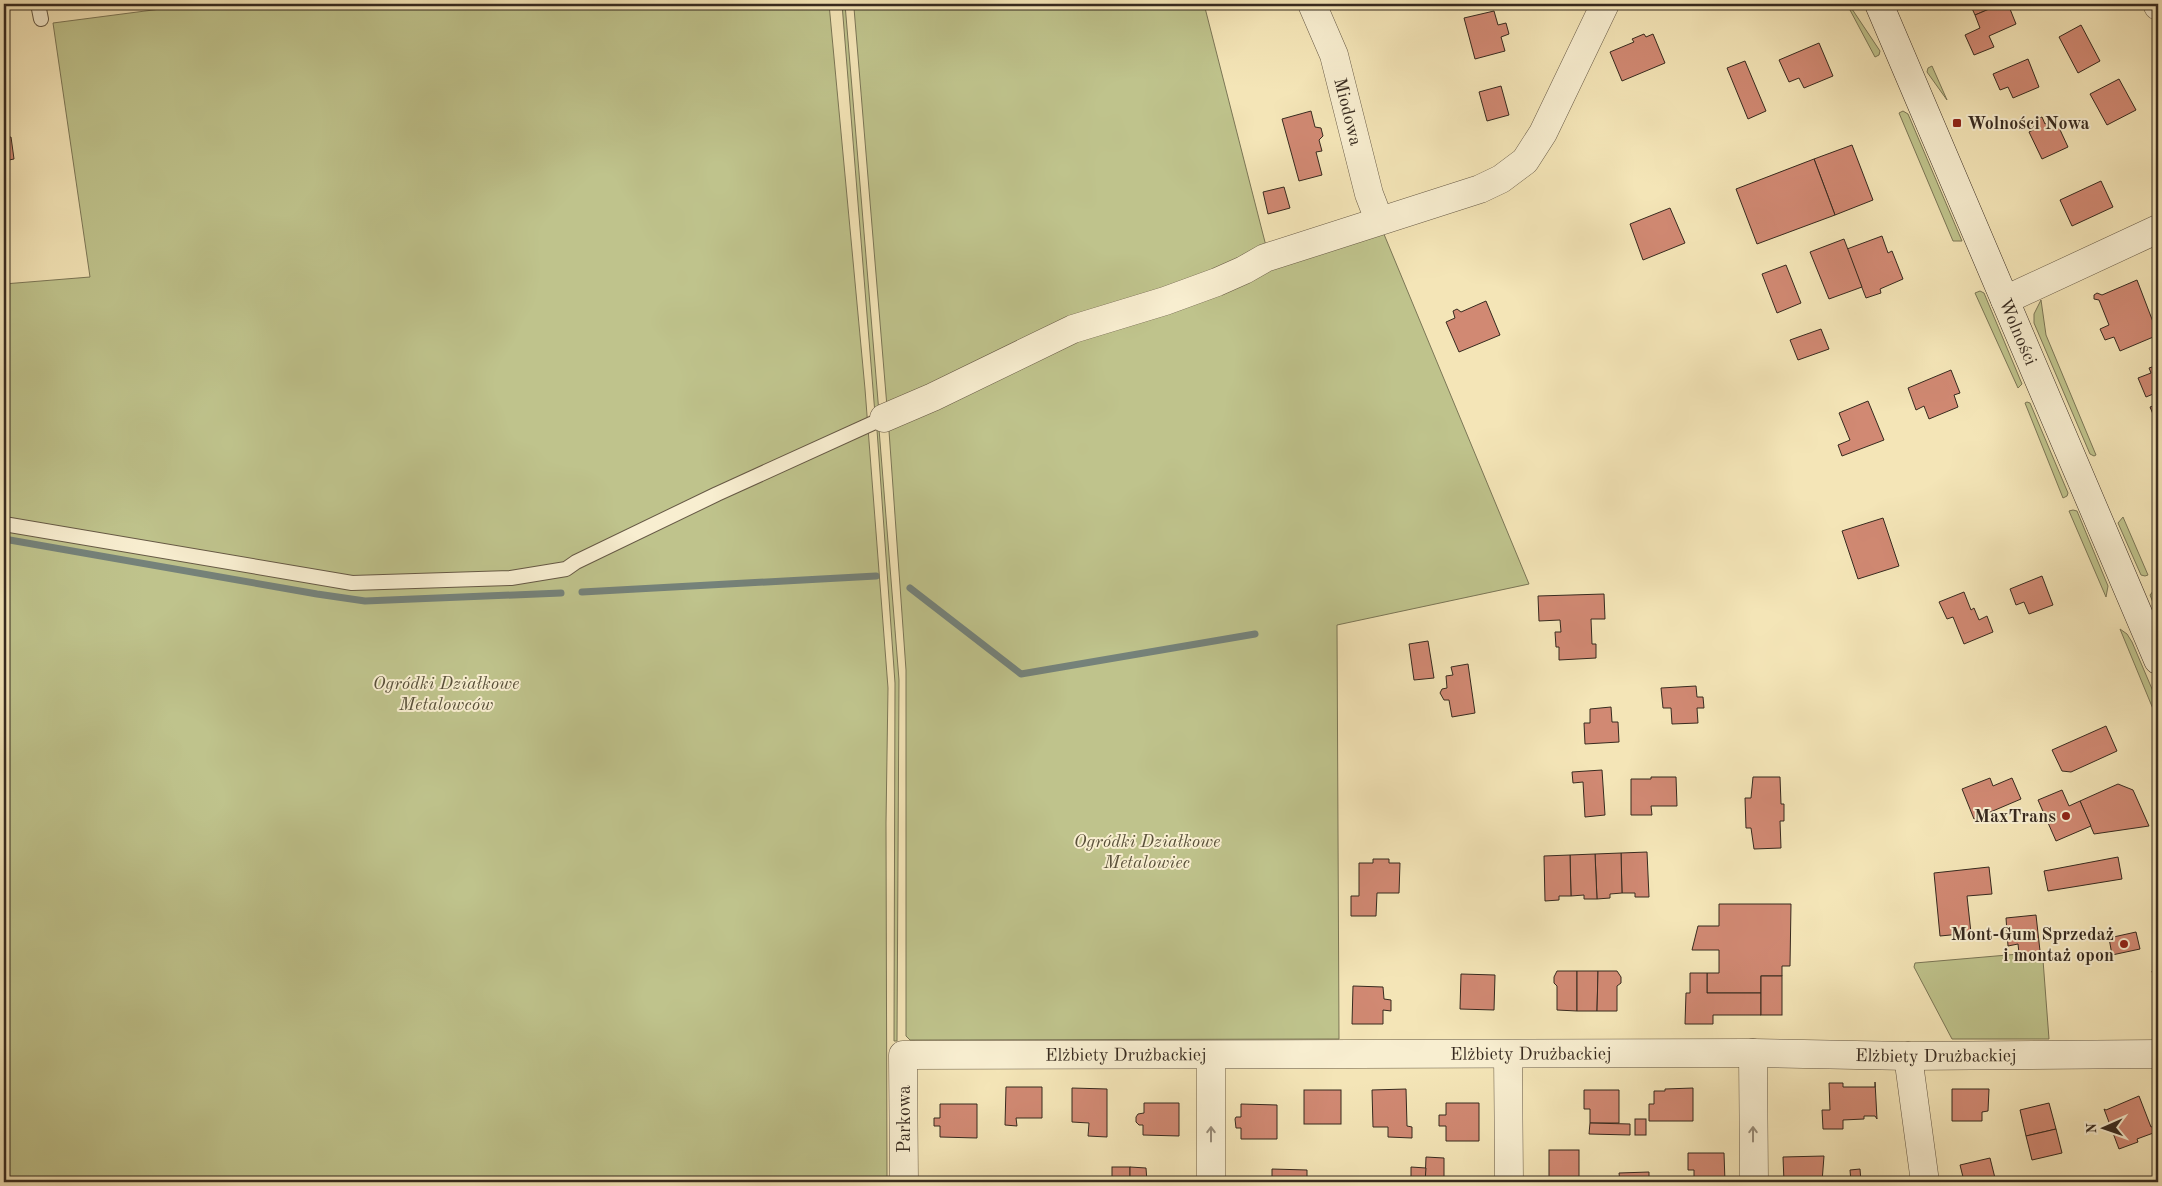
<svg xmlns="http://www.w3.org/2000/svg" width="2162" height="1186" viewBox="0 0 2162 1186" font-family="'Old Standard TT',serif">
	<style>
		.green { fill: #bfc38c; stroke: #7b7656 }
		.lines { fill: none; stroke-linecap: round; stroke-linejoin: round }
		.stream { stroke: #75827a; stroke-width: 7 }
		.building { fill: #d18973; stroke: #372a1f }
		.lane-casing { stroke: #665945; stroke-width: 16 }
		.street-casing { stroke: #665945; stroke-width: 29 }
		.secondary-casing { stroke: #372a1f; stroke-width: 29 }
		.lane { stroke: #f8eed0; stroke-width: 14 }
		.street { stroke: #f8eed0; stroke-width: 28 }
		.secondary { stroke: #f8eed0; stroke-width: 28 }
		.oneway { stroke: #988c78 }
		.poi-dot { fill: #8f2418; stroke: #f8eed0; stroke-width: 2 }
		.labels { text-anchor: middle; stroke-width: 4; stroke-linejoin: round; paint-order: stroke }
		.street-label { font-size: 18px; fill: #372a1f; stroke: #f8eed0 }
		.poi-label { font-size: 18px; font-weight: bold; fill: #372a1f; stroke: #f8eed0; text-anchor: end }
		.park-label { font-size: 18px; font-style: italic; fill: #59503a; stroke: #f8eed0 }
	</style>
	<rect width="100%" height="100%" fill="#f4e5b7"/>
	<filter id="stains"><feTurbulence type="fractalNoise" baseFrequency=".004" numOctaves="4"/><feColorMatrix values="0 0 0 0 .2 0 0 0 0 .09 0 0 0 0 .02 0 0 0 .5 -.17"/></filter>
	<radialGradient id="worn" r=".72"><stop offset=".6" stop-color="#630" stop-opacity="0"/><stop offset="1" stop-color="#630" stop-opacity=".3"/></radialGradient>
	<g class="green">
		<polygon points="199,4 829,4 865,389 888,688 886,823 887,1182 4,1182 4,284 90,277 53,23"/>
		<polygon points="842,4 845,4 879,413 875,414"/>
		<polygon points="864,4 1204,4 1266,246 1381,227 1529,584 1337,625 1339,1039 910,1040 906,1036 906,670 889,431 854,8"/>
		<polygon points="1852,9 1880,51 1879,55 1875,57 1850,10"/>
		<polygon points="1932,66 1947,100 1927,72 1928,68"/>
		<polygon points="1903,111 1908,114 1962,241 1953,241 1899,113"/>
		<polygon points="1980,291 1984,293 2022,384 2018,388 1975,293"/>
		<polygon points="2041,300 2046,335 2096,455 2094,456 2090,454 2034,323 2034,314"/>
		<polygon points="2027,402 2030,403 2068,493 2067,496 2063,498 2025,403"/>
		<polygon points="879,429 899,680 897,1041 894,1041 895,683 877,430"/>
		<polygon points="2073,510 2077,511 2108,586 2106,597 2069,511"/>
		<polygon points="2123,517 2148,575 2145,576 2141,575 2118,523"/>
		<polygon points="2154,590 2158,600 2158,615 2150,595"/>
		<polygon points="2120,629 2127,634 2132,642 2158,703 2158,721"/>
		<polygon points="2019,954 2043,960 2049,1039 1952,1039 1914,967 1915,963"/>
	</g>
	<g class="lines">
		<g class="stream">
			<polyline points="4,539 317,594 365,601 561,593"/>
			<polyline points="910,588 1021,674 1255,634"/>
			<polyline points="582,592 876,576"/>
		</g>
	</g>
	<g class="building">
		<polygon points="1970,4 2001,4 1975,15"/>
		<polygon points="2001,4 2008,4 2016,24 1989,36 1994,47 1974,55 1965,35 1980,28 1975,15"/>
		<polygon points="1494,11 1498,25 1506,23 1509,34 1501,37 1505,51 1475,59 1464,18"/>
		<polygon points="2081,25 2100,61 2078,73 2059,37"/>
		<polygon points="1644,34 1646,37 1653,34 1665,63 1622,81 1610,52 1634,42 1632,39"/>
		<polygon points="1819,43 1833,76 1804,88 1799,78 1789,82 1779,60"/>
		<polygon points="6,58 9,89 4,90 4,59"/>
		<polygon points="2028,59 2039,87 2013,98 2008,87 2000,90 1993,74"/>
		<polygon points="1745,61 1766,111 1748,119 1727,68"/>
		<polygon points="2119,79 2136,110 2107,125 2090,94"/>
		<polygon points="1501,86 1509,115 1487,121 1479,92"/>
		<polygon points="1311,111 1315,127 1321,128 1323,136 1319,140 1322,151 1316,152 1322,175 1299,181 1282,119"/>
		<polygon points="2042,117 2045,124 2055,119 2068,147 2042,159 2029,132 2037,128 2034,120"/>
		<polygon points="11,137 14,159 4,161 4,138"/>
		<polygon points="1852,145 1873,200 1835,215 1814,159"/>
		<polygon points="1814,159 1835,215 1757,244 1736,189"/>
		<polygon points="2101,181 2113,207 2072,226 2060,200"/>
		<polygon points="1284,187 1290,208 1268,214 1263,192"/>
		<polygon points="1670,208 1685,243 1643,260 1630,224"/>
		<polygon points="1882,236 1888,253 1892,251 1903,279 1880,289 1881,293 1866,298 1847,249"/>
		<polygon points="1844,239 1862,287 1829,299 1810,252"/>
		<polygon points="1786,265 1801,303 1777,313 1762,274"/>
		<polygon points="2137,280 2158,335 2120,351 2114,337 2105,340 2100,329 2109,325 2099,300 2094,299 2094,295 2097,293 2102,295"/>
		<polygon points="1486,301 1500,335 1459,352 1446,322 1455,318 1453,311 1457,309 1461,312"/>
		<polygon points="1821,329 1829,349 1798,360 1790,340"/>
		<polygon points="2158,365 2158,392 2146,397 2138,378 2151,373 2149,368"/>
		<polygon points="1951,370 1960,393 1954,395 1958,407 1929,419 1924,406 1916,410 1908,388"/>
		<polygon points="1868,401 1884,440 1842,456 1838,445 1850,440 1839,413"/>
		<polygon points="2158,404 2158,426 2150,407"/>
		<polygon points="1883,518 1899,566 1858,579 1842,531"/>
		<polygon points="2042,576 2053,605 2029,614 2024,602 2016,605 2010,589"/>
		<polygon points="1964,592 1971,610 1974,608 1979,620 1987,616 1993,632 1964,644 1953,617 1947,619 1939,602"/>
		<polygon points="1604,594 1605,619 1591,619 1592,644 1596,644 1596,658 1559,660 1559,647 1556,647 1555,632 1561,632 1560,620 1539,621 1538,596"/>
		<polygon points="1428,641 1434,678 1414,680 1409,644"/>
		<polygon points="1468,664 1475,713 1452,717 1449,700 1444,700 1440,693 1442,689 1447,688 1446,676 1453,675 1451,667"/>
		<polygon points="1696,686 1697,697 1703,697 1704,708 1697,708 1698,723 1672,724 1671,708 1663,708 1661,688"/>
		<polygon points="1611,707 1612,722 1618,722 1619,742 1585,744 1584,723 1590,723 1590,709"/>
		<polygon points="2106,726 2117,751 2071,772 2062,771 2052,750"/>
		<polygon points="1602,770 1605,815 1585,817 1583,782 1573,783 1572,772"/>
		<polygon points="1651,777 1676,777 1677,806 1651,806 1652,815 1631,815 1631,779 1651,779"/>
		<polygon points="1753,777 1780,777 1781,804 1784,804 1784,821 1780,821 1781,848 1754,849 1751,828 1746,828 1745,798 1751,798"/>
		<polygon points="1990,778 1993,786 2012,778 2021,799 1974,819 1962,789"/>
		<polygon points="2118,784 2133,790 2149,826 2094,834 2080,801"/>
		<polygon points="2062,790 2069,806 2080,801 2091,826 2056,841 2038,800"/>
		<polygon points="1647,852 1649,897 1635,897 1635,893 1622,893 1621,853"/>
		<polygon points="1621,853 1622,893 1610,894 1610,898 1597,899 1595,854"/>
		<polygon points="1595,854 1597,899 1584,899 1584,895 1571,896 1570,855"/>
		<polygon points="1570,855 1571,896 1559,896 1559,900 1545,901 1544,856"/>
		<polygon points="2118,857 2122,879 2048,891 2044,871"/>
		<polygon points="1373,859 1389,859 1389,863 1400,863 1399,893 1377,893 1376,916 1351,916 1351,896 1359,896 1359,863 1373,863"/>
		<polygon points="1989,867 1992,894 1967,896 1971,933 1940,936 1934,873"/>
		<polygon points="1719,904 1791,904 1790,966 1782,966 1782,976 1761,976 1761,993 1707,993 1707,973 1719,973 1719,950 1692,950 1698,926 1719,926"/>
		<polygon points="2036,915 2041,960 2020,962 2018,944 2008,946 2006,918"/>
		<polygon points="2136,932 2140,949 2112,955 2109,938"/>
		<polygon points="2158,969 2158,995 2152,971"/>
		<polygon points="1557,971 1577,971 1577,1011 1557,1010 1557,986 1554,983 1554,977"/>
		<polygon points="1577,971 1598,971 1597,1011 1577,1011"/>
		<polygon points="1598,971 1617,971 1621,977 1621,983 1617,986 1617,1011 1597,1011"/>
		<polygon points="1690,973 1707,973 1707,993 1761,993 1761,1015 1713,1015 1713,1024 1685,1024 1686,993 1690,993"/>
		<polygon points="1461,974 1495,975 1494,1010 1460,1009"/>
		<rect x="1761" y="976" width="21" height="39"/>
		<polygon points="1353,986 1383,987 1384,999 1391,1000 1391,1011 1383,1010 1383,1024 1352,1024"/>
		<polygon points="1875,1082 1877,1119 1875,1116 1864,1116 1864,1119 1843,1120 1843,1129 1823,1129 1822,1110 1830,1110 1829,1083 1843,1083 1843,1087 1875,1087"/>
		<polygon points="1006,1087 1042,1087 1042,1118 1016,1118 1017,1126 1005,1125"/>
		<polygon points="1072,1088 1107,1089 1107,1137 1088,1136 1089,1123 1072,1122"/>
		<polygon points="1693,1088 1693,1121 1649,1121 1649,1104 1654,1104 1654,1091 1665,1091 1665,1089"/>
		<polygon points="1406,1089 1407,1126 1412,1127 1412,1138 1388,1137 1388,1127 1373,1127 1372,1090"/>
		<polygon points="1952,1089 1989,1089 1988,1111 1982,1112 1982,1121 1952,1121"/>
		<rect x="1304" y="1090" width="37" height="34"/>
		<polygon points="1584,1090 1619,1090 1619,1123 1590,1123 1590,1109 1584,1109"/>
		<polygon points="2139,1096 2151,1127 2154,1126 2156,1132 2137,1139 2138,1142 2119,1149 2104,1109 2106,1110"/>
		<polygon points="1144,1103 1179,1103 1179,1136 1143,1135 1143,1125 1139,1125 1136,1122 1136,1117 1138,1114 1144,1113"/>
		<polygon points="1446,1103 1479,1103 1479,1141 1446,1141 1446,1126 1439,1126 1439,1115 1446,1115"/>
		<polygon points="2049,1103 2056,1129 2026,1136 2020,1110"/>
		<polygon points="940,1104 977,1104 977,1138 940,1137 940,1126 934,1126 934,1118 940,1118"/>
		<polygon points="1241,1104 1277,1105 1277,1139 1241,1139 1241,1128 1236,1128 1235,1119 1236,1117 1241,1117"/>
		<rect x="1635" y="1119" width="11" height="16"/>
		<polygon points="1590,1123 1630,1124 1630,1135 1589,1134"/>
		<polygon points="2056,1129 2062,1153 2032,1160 2026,1136"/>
		<rect x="1549" y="1150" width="30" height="32"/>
		<polygon points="1688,1153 1724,1153 1725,1182 1694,1182 1694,1170 1688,1170"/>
		<polygon points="1824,1156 1822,1182 1784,1182 1783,1157"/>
		<polygon points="1426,1157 1444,1158 1444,1182 1425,1182"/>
		<polygon points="1990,1158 1996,1182 1957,1182 1957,1179 1963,1177 1960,1165"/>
		<rect x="1112" y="1167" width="18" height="15"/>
		<polygon points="1130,1167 1146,1168 1147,1182 1130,1182"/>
		<polygon points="1411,1167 1426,1168 1425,1182 1411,1182"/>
		<polygon points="1272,1169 1307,1170 1307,1182 1272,1182"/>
		<polygon points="1860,1169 1861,1182 1851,1182 1850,1170"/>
		<polygon points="1649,1172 1649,1182 1620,1182 1619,1173"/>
		<polygon points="991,1177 1017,1178 1017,1182 991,1182"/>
	</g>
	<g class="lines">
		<g class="lane-casing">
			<g id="lane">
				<polyline points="38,4 41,19"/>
				<polyline points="4,524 352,583 511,578 566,569 576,562 717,494 884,418"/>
			</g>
		</g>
		<g class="street-casing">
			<g id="street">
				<path id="s1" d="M1312,4L1334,55L1369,194L1379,220"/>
				<polyline points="2157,4 2158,6"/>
				<polyline points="2005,300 2158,229"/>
				<polyline points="884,418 933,397 1073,329 1165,301 1217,282 1244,270 1265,258 1480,189 1501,179 1525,161 1543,133 1605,4"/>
				<polyline points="1753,1053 1754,1182"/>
				<polyline points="1508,1054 1509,1182"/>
				<polyline points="1908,1056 1925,1182"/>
				<path id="s2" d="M904,1182L903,1055L1753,1053L1908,1056L2158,1054"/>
				<polyline points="1211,1182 1211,1056"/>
			</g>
		</g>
		<g class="secondary-casing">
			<g id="secondary">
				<path id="s3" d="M1879,4L2158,660"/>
			</g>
		</g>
		<use href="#lane" class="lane"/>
		<use href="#street" class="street"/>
		<use href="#secondary" class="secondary"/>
	</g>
	<defs><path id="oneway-shaft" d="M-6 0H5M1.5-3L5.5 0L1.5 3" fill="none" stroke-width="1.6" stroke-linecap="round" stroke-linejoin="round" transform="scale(1.25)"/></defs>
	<g class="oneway">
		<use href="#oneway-shaft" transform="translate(1211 1134) rotate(-90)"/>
		<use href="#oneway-shaft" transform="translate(1753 1134) rotate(-90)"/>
	</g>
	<g class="poi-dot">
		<rect x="1952" y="118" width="10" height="10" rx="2.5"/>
		<circle cx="2066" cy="816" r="5"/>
		<circle cx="2124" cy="944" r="5"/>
	</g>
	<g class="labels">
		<g class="street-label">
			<text dy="6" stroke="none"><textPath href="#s1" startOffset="114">Miodowa</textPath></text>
			<text dy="6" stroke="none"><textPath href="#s3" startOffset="356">Wolności</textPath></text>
			<text dy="6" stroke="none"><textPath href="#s2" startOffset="755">Elżbiety Drużbackiej</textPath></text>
			<text dy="6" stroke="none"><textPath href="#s2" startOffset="1160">Elżbiety Drużbackiej</textPath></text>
			<text dy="6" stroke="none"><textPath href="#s2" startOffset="350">Elżbiety Drużbackiej</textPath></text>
			<text transform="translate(904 1119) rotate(-90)" y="6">Parkowa</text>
		</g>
		<g class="poi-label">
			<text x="1967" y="129" text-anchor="start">Wolności Nowa</text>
			<text x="2056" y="822">MaxTrans</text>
			<text x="2114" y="940">Mont-Gum Sprzedaż<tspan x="2114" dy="21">i montaż opon</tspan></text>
		</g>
		<g class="park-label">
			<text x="446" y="689">Ogródki Działkowe<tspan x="446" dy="21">Metalowców</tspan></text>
			<text x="1147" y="847">Ogródki Działkowe<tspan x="1147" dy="21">Metalowiec</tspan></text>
		</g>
	</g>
	<rect width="2162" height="1186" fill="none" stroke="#f4e5b7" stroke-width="20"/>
	<rect x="5" y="5" width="2152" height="1176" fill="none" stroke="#372a1f" stroke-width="2.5"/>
	<rect x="10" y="10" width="2142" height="1166" fill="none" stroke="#372a1f"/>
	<g transform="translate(2104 1128) rotate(268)" stroke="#f8eed0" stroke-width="4" paint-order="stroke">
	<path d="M0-4L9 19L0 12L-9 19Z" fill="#372a1f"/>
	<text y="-8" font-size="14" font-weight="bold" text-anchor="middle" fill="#372a1f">N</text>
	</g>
	<rect width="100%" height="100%" filter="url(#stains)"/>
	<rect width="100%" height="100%" fill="url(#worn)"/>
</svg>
